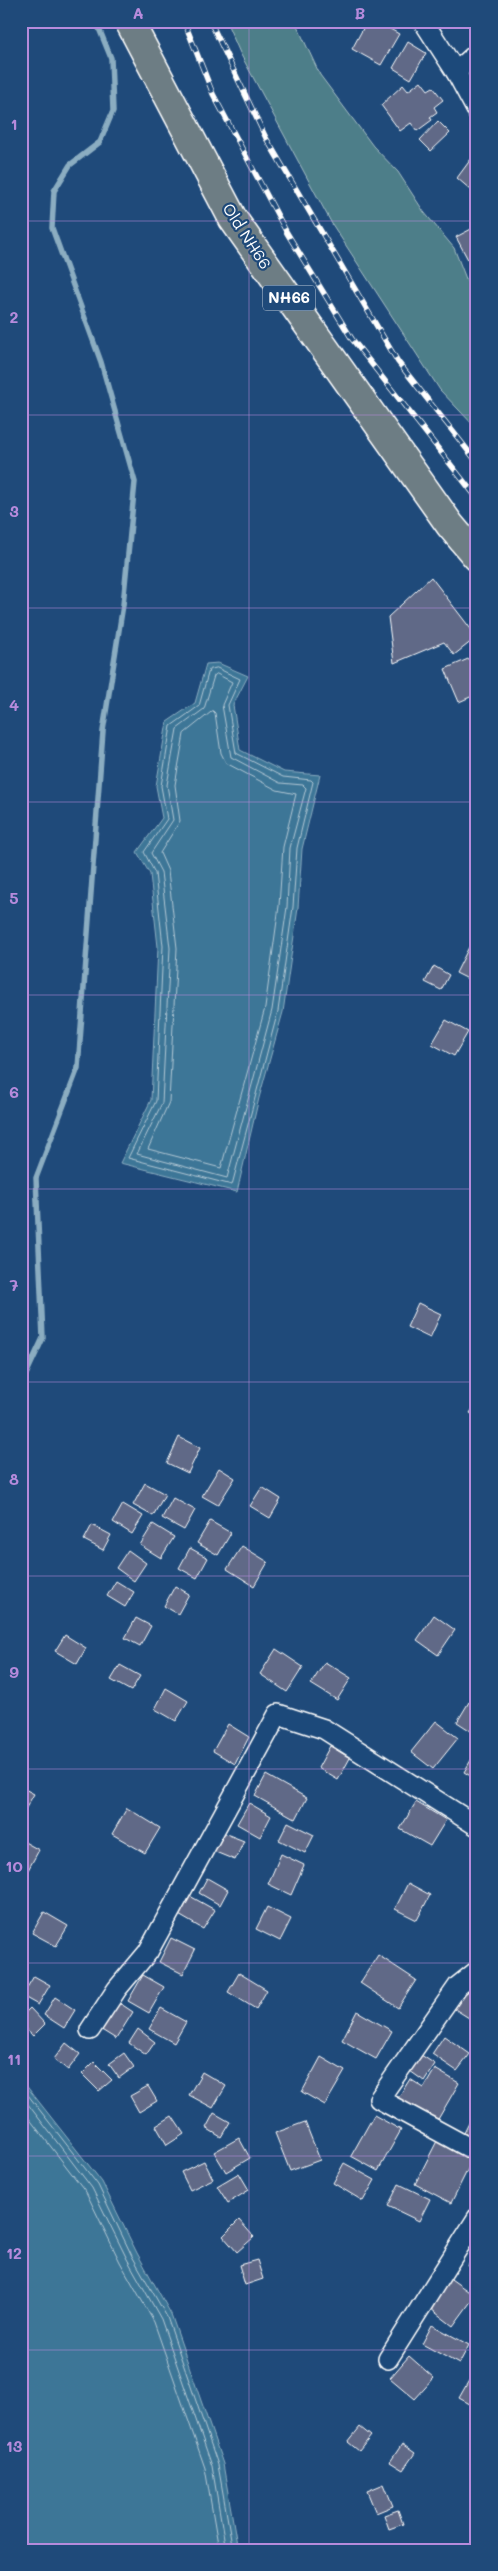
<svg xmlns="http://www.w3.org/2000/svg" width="498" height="2571" viewBox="0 0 498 2571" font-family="Mali,sans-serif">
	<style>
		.green { fill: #4d7e89; stroke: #a6bec4 }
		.water { fill: #3e7697; stroke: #8badc1 }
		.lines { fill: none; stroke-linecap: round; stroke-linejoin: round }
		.shore { stroke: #b2c8d5; stroke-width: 1 }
		.stream { stroke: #8badc1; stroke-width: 5.5 }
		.building { fill: #616987; stroke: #fff }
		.street-casing { stroke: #fff; stroke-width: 22 }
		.primary-casing { stroke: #fff; stroke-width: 31 }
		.street { stroke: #1f4a7a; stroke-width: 19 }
		.primary { stroke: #6d7d84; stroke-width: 28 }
		.rail-casing { stroke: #fff; stroke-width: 5.5 }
		.rail { stroke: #1f4a7a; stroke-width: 4; stroke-dasharray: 11; stroke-linecap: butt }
		.grid { fill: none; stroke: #b68bdc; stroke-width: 1; stroke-opacity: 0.55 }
		.labels { text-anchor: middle; stroke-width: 4.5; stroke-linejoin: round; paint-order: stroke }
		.shield { fill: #1f4a7a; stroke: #bcc9d7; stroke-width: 1 }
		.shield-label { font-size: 15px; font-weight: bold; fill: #fff }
		.street-label { font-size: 16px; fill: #fff; stroke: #1f4a7a }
		.neatline { fill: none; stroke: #b68bdc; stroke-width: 2 }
		.grid-label { font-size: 16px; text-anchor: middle; font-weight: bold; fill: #b68bdc }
	</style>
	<rect width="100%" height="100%" fill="#1f4a7a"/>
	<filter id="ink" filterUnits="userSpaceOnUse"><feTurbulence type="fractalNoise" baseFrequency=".02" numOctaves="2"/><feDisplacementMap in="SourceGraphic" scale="10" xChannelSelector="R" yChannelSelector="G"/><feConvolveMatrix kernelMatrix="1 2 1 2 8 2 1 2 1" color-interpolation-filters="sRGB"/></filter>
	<g filter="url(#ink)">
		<polygon class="green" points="226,21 295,21 320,75 373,146 398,172 424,212 454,248 470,289 477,339 477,429 440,390 332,224 240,53"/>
		<g class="water">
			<polygon points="218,663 248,676 233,705 240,750 284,772 320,775 302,849 298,908 283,1012 259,1098 237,1192 120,1163 151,1100 158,947 150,874 137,852 162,818 156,786 167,722 195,703 206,664"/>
			<polygon points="21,2079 102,2182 137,2253 171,2314 223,2464 238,2550 21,2550"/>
		</g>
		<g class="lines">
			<g class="shore">
				<polygon points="217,668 240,679 228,705 236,753 283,777 311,780 313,782 297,848 293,907 278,1011 232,1185 128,1158 156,1101 163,946 155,873 144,852 167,819 161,786 171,726 199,706 209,670"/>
				<polygon points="217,674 232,682 222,705 231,757 280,783 303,785 306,788 290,848 287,907 272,1010 227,1178 137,1154 162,1103 170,948 161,872 151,853 173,820 167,785 177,729 204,709 214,676"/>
				<polygon points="213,711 215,713 221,753 226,763 277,790 296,794 283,847 279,906 265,1008 221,1168 148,1149 169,1102 177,948 168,871 160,853 180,821 175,785 184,734"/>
				<polyline points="21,2086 98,2185 132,2256 167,2317 218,2465 233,2550"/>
				<polyline points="21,2095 92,2188 127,2259 161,2319 212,2466 226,2550"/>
				<polyline points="21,2108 86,2192 120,2262 154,2322 205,2468 219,2550"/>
			</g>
			<polyline class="stream" points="21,1385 43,1338 36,1178 78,1068 103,731 123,605 135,482 101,362 52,228 54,191 70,165 100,142 113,111 111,58 96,21"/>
		</g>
		<g class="building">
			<polygon points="328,21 341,21 337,27"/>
			<polygon points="367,21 376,21 399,34 381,65 352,49"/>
			<polygon points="408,42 426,53 411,79 393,68"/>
			<polygon points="421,81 428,90 433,87 443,100 434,107 437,112 430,117 432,120 417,131 411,123 400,131 381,105 403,85 408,91"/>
			<polygon points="438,121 450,133 431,151 420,140"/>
			<polygon points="471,159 477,163 477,182 471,190 457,178"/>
			<polygon points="477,226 477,264 472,267 456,237"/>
			<polygon points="431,577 477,637 454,655 444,642 394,663 388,617"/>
			<polygon points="475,656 477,694 459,702 445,669"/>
			<polygon points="469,947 477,951 477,975 474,982 456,973"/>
			<polygon points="434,966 449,975 441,990 425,982"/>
			<polygon points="446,1020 468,1032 454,1056 432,1044"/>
			<polygon points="418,1303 441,1314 430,1338 407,1327"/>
			<polygon points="477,1402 477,1417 470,1413"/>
			<polygon points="179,1437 200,1448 188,1473 167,1463"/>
			<polygon points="219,1468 235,1478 218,1505 202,1496"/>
			<polygon points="145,1483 165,1494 153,1516 133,1505"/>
			<polygon points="262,1487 281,1499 270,1518 250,1506"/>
			<polygon points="173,1498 195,1510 184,1530 162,1518"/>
			<polygon points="123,1504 143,1516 132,1534 113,1522"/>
			<polygon points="210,1521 231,1533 218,1555 197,1543"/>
			<polygon points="153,1524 174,1537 161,1558 140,1545"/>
			<polygon points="92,1525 111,1535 103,1550 84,1540"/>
			<polygon points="242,1546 268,1562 254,1586 227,1569"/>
			<polygon points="190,1548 208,1558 197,1578 179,1568"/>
			<polygon points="128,1550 146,1563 134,1581 116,1568"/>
			<polygon points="116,1581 134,1592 125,1607 107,1596"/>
			<polygon points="175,1586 189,1594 178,1614 164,1606"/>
			<polygon points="434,1615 455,1630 438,1655 417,1640"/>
			<polygon points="136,1618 151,1626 140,1646 125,1638"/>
			<polygon points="65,1635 86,1648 77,1664 55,1651"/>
			<polygon points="276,1649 303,1667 287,1692 260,1674"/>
			<polygon points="325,1662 351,1678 337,1700 311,1684"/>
			<polygon points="120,1665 140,1676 131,1691 111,1680"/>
			<polygon points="166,1688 188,1701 176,1721 155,1709"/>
			<polygon points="469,1702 477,1707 477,1735 457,1722"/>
			<polygon points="436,1721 458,1738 433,1769 411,1752"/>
			<polygon points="228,1724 249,1737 235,1764 213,1751"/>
			<polygon points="330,1746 350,1758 338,1780 318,1768"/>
			<polygon points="477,1750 477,1780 464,1772"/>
			<polygon points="266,1775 307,1798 296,1819 255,1796"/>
			<polygon points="21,1787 34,1794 23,1813 21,1812"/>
			<polygon points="416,1802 446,1820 430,1846 400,1829"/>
			<polygon points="249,1803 271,1816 260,1837 237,1824"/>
			<polygon points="127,1808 160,1828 145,1853 112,1834"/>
			<polygon points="288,1822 314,1835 305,1853 279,1840"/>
			<polygon points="221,1832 244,1841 235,1860 213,1851"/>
			<polygon points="21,1840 39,1850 28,1870 21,1867"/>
			<polygon points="281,1854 304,1865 291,1895 268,1884"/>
			<polygon points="207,1878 228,1890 220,1905 199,1893"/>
			<polygon points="408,1883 430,1895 417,1920 395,1909"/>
			<polygon points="188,1895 215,1910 203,1929 177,1914"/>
			<polygon points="267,1907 291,1919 280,1941 256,1929"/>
			<polygon points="44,1912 68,1926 56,1946 32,1933"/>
			<polygon points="171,1938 195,1950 183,1974 159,1962"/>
			<polygon points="378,1955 416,1980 398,2008 360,1983"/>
			<polygon points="239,1973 267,1990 256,2009 228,1992"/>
			<polygon points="143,1975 164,1987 149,2013 128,2001"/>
			<polygon points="34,1976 50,1985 38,2005 22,1996"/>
			<polygon points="467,1987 477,1993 477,2023 453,2008"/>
			<polygon points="55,1997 75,2010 64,2028 44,2015"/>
			<polygon points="118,2002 133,2012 116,2039 100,2029"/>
			<polygon points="30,2008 45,2024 33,2036 21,2025 21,2017"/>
			<polygon points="161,2008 186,2022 174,2043 149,2029"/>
			<polygon points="357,2011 392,2031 376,2059 342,2040"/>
			<polygon points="138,2029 155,2042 146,2055 129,2043"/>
			<polygon points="444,2036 470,2054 457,2071 432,2054"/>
			<polygon points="66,2043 80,2054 68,2070 54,2059"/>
			<polygon points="124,2053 134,2067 119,2078 109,2064"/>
			<polygon points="421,2055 435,2064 424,2081 410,2071"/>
			<polygon points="321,2057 345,2071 325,2105 302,2092"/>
			<polygon points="94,2062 112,2080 99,2091 82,2074"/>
			<polygon points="435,2069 459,2083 437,2121 398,2098 410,2079 424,2088"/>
			<polygon points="202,2072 226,2086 213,2108 189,2095"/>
			<polygon points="148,2086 157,2101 139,2112 130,2096"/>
			<polygon points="475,2111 477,2112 477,2142 463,2135"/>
			<polygon points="214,2113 230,2122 221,2137 206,2128"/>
			<polygon points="374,2115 401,2130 378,2171 351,2156"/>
			<polygon points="172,2116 184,2134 167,2145 156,2126"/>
			<polygon points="305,2122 320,2160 290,2171 275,2133"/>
			<polygon points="239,2138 250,2158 226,2172 214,2152"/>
			<polygon points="437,2141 473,2159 451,2203 415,2184"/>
			<polygon points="204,2161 213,2179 190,2190 181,2172"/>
			<polygon points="344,2163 375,2180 363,2201 333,2183"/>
			<polygon points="239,2173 249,2190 228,2203 217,2186"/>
			<polygon points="399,2184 430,2199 419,2221 388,2206"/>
			<polygon points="239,2220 254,2237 237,2252 223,2236"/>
			<polygon points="477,2249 477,2271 468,2266"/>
			<polygon points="257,2260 263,2279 245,2285 239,2265"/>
			<polygon points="448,2277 475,2296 453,2326 427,2306"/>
			<polygon points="432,2325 469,2345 459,2364 422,2344"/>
			<polygon points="409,2356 434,2378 415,2399 390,2378"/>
			<polygon points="476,2368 477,2369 477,2408 459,2398"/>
			<polygon points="360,2427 371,2436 359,2451 348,2442"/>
			<polygon points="402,2444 415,2453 403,2470 390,2462"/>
			<polygon points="384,2484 393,2506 376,2513 367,2491"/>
			<polygon points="398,2510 403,2524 389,2529 384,2515"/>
		</g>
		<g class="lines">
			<g class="street-casing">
				<g id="street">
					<polyline points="425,24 456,72 477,111"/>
					<polyline points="456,72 477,53"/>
					<polyline points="477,1971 458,1986 379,2099 477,2152"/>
					<polyline points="90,2030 117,1989 148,1952 278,1714 324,1729 477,1826"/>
					<polyline points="388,2359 477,2218"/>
				</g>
			</g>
			<g class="primary-casing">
				<polyline id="primary" points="129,21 233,219 450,525 477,557"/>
			</g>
			<use href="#street" class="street"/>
			<use href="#primary" class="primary"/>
			<g class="rail-casing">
				<g id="rail">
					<polyline points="184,21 213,94 287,233 352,339 477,498"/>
					<polyline points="210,21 266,138 398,362 477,462"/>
				</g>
			</g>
			<use href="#rail" class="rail"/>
		</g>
	</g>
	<path class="grid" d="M249,21V2550M21,221H477M21,415H477M21,608H477M21,802H477M21,995H477M21,1189H477M21,1382H477M21,1576H477M21,1769H477M21,1963H477M21,2156H477M21,2350H477"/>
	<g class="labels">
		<rect class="shield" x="263" y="285.5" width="52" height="25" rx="4"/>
		<g class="shield-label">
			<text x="289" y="303">NH66</text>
		</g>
		<g class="street-label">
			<text transform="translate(247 236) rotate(57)" y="6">Old NH66</text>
		</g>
	</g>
	<rect width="498" height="2571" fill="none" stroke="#1f4a7a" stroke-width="55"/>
	<rect x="28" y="28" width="442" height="2516" class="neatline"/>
	<g class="grid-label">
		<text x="138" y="19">A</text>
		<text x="360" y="19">B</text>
		<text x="14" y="130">1</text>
		<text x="14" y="323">2</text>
		<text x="14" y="517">3</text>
		<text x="14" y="711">4</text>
		<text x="14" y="904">5</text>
		<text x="14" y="1098">6</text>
		<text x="14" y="1291">7</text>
		<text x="14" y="1485">8</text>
		<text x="14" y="1678">9</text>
		<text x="14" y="1872">10</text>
		<text x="14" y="2065">11</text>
		<text x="14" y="2259">12</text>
		<text x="14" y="2452">13</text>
	</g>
</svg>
